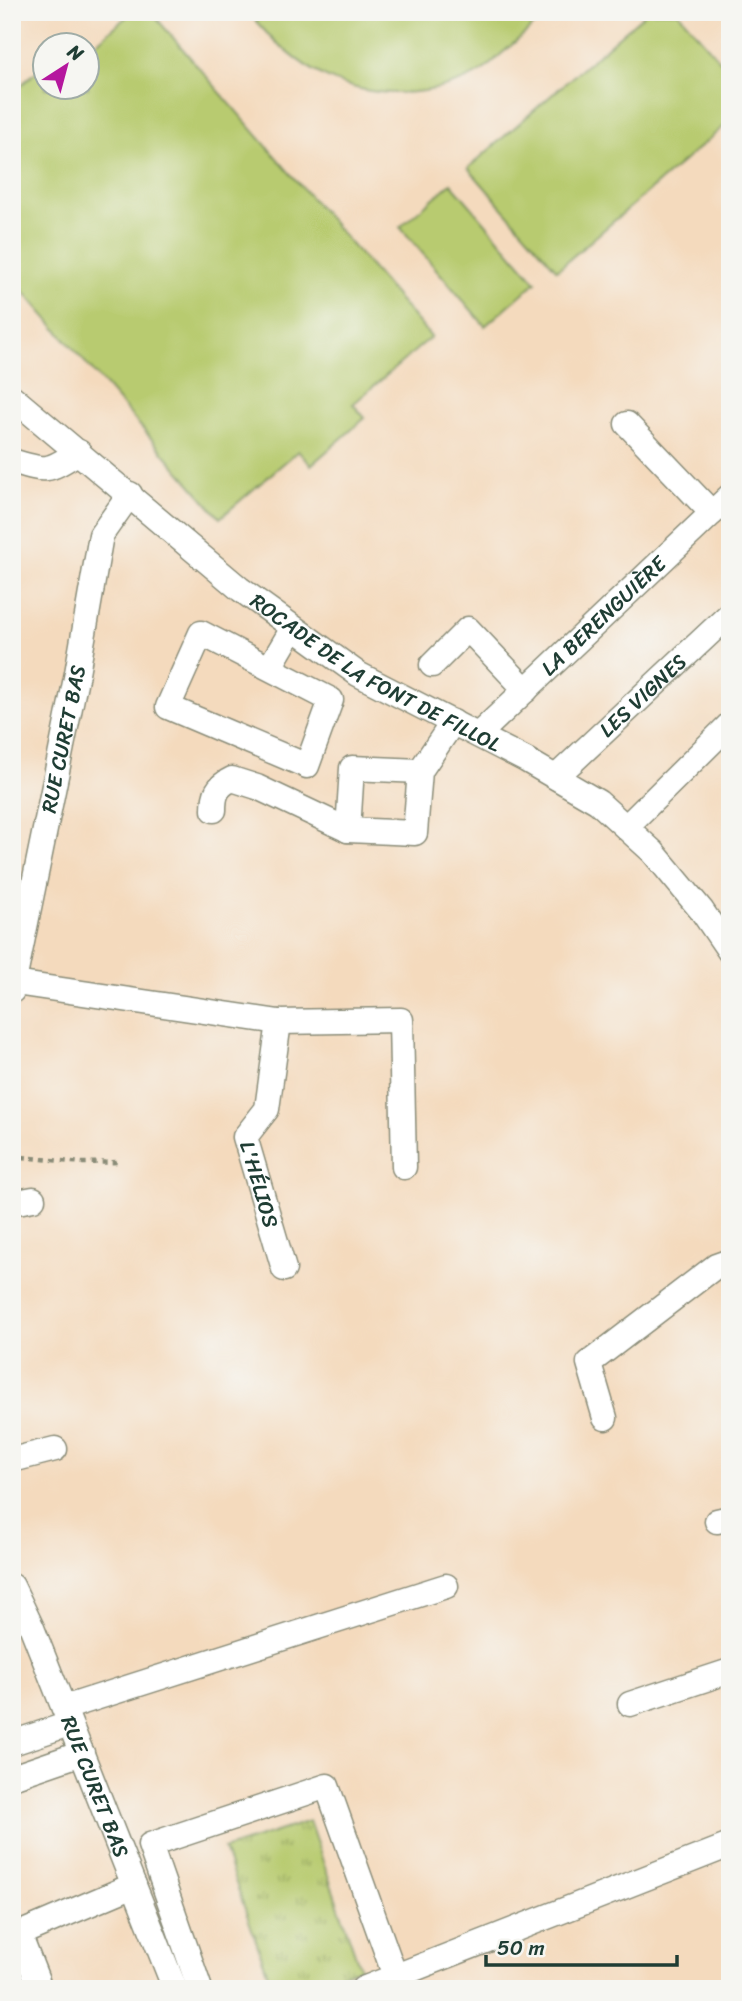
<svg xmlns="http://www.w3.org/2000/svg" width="742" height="2001" viewBox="0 0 742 2001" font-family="Sriracha,sans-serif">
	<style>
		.green { fill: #b8cb6f; stroke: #6c8452; stroke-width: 2 }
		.park { fill: url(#park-tufts); stroke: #6c8452; stroke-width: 2 }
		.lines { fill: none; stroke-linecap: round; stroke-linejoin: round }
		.minor-casing { stroke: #8a8c78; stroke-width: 27 }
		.path { stroke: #8a8c78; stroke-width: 4.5; stroke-dasharray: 5 5; stroke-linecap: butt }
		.minor { stroke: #fff; stroke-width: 24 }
		.labels { text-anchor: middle; stroke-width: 5; stroke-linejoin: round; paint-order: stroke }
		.street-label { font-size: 21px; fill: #1f3d34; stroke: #f6f6f2 }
	</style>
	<defs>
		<pattern id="park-tufts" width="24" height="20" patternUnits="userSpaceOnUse" patternTransform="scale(1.75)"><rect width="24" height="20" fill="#b8cb6f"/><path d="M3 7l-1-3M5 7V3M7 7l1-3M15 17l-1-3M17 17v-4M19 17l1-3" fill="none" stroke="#95a65c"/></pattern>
	</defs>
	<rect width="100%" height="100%" fill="#f6f6f2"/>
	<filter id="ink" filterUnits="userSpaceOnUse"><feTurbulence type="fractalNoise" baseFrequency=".0143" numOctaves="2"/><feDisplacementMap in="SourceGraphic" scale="14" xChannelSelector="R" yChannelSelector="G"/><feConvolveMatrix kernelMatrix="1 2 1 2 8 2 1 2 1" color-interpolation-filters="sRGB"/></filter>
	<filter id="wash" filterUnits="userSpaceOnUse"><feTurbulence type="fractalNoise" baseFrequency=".00686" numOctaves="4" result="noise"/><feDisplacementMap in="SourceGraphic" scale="28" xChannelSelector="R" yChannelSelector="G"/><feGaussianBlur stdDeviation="1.57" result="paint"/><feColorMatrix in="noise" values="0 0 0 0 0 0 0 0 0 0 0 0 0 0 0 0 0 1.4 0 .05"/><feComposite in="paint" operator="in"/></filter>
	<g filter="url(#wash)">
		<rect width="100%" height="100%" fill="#f4dabd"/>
		<g class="green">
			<polygon points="132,12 151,12 431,337 353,404 365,418 311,465 298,451 220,518 12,278 12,120 14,119 12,93 45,64 46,88 88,88 88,50"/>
			<path d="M248,12H549C533,26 517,41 500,55C494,61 487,68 480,72C464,82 443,88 424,91C349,102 294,68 248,12Z"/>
			<polygon points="647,12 678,12 730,72 730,121 557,270 468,168"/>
			<polygon points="451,183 536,282 485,326 400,227"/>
		</g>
		<polygon class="park" points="309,1821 360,1968 300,1989 273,1989 224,1849"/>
	</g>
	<g filter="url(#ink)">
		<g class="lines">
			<g class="minor-casing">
				<g id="minor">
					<path id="s1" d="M12,397L240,589L358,674L526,760L598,802L653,852L702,911L730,952"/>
					<polyline points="627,424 712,513"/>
					<path d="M12,461C48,472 46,472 79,452"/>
					<polygon points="201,633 331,700 307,766 168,707"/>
					<polyline points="432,665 468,629 526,690"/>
					<polyline points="270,667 293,628"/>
					<path id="s2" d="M478,735L730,496"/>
					<path id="s3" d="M556,777L730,614"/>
					<path d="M214,810C214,794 217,786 232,779L257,787L348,830L415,833L420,771"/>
					<polyline points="626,827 730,724"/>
					<polyline points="348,830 352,768 420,771 453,722"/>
					<polyline points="15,983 279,1022 401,1020 404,1167"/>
					<path id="s4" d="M12,991L77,673L101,535L130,494"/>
					<path id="s5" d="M279,1022L267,1109L245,1137L284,1269"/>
					<polyline points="12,1203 33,1199"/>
					<polyline points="605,1418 589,1363 716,1266 730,1261"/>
					<polyline points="12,1460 55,1449"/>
					<polyline points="717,1521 730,1518"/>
					<path id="s6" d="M12,1586L32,1628L175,1989"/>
					<polyline points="630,1704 730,1671"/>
					<polyline points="64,1708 446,1586"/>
					<polyline points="12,1743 69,1724"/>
					<polyline points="12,1777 82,1753"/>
					<polyline points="19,1934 37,1980 30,1989"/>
					<polyline points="12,1937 134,1885"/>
					<polyline points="200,1989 150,1845 327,1786 395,1976"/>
					<polyline points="363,1989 730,1845"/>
				</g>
			</g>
			<polyline class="path" points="12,1156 83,1163 121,1162"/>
			<use href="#minor" class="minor"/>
		</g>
	</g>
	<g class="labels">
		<g class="street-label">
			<text dy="7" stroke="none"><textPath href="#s2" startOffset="173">LA BERENGUIÈRE</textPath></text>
			<text dy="7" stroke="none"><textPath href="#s1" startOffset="458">ROCADE DE LA FONT DE FILLOL</textPath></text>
			<text dy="7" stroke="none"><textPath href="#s3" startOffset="119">LES VIGNES</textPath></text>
			<text dy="7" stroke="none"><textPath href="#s4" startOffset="257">RUE CURET BAS</textPath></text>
			<text dy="7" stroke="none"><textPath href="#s5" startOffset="173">L'HÉLIOS</textPath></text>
			<text dy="7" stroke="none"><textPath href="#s6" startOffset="217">RUE CURET BAS</textPath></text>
		</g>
	</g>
	<rect width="742" height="2001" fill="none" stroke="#f6f6f2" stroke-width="42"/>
	<g transform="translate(66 66) rotate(36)"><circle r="33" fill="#f6f6f2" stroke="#a0aca6" stroke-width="2"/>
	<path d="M0-5L12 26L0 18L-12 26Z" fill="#b5179e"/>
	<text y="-10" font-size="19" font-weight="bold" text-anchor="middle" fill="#1f3d34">N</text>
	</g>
	<path d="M486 1955v10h191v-10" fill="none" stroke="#1f3d34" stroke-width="3.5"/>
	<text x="497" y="1955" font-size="21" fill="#1f3d34" stroke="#f6f6f2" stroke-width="5" paint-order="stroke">50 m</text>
</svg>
